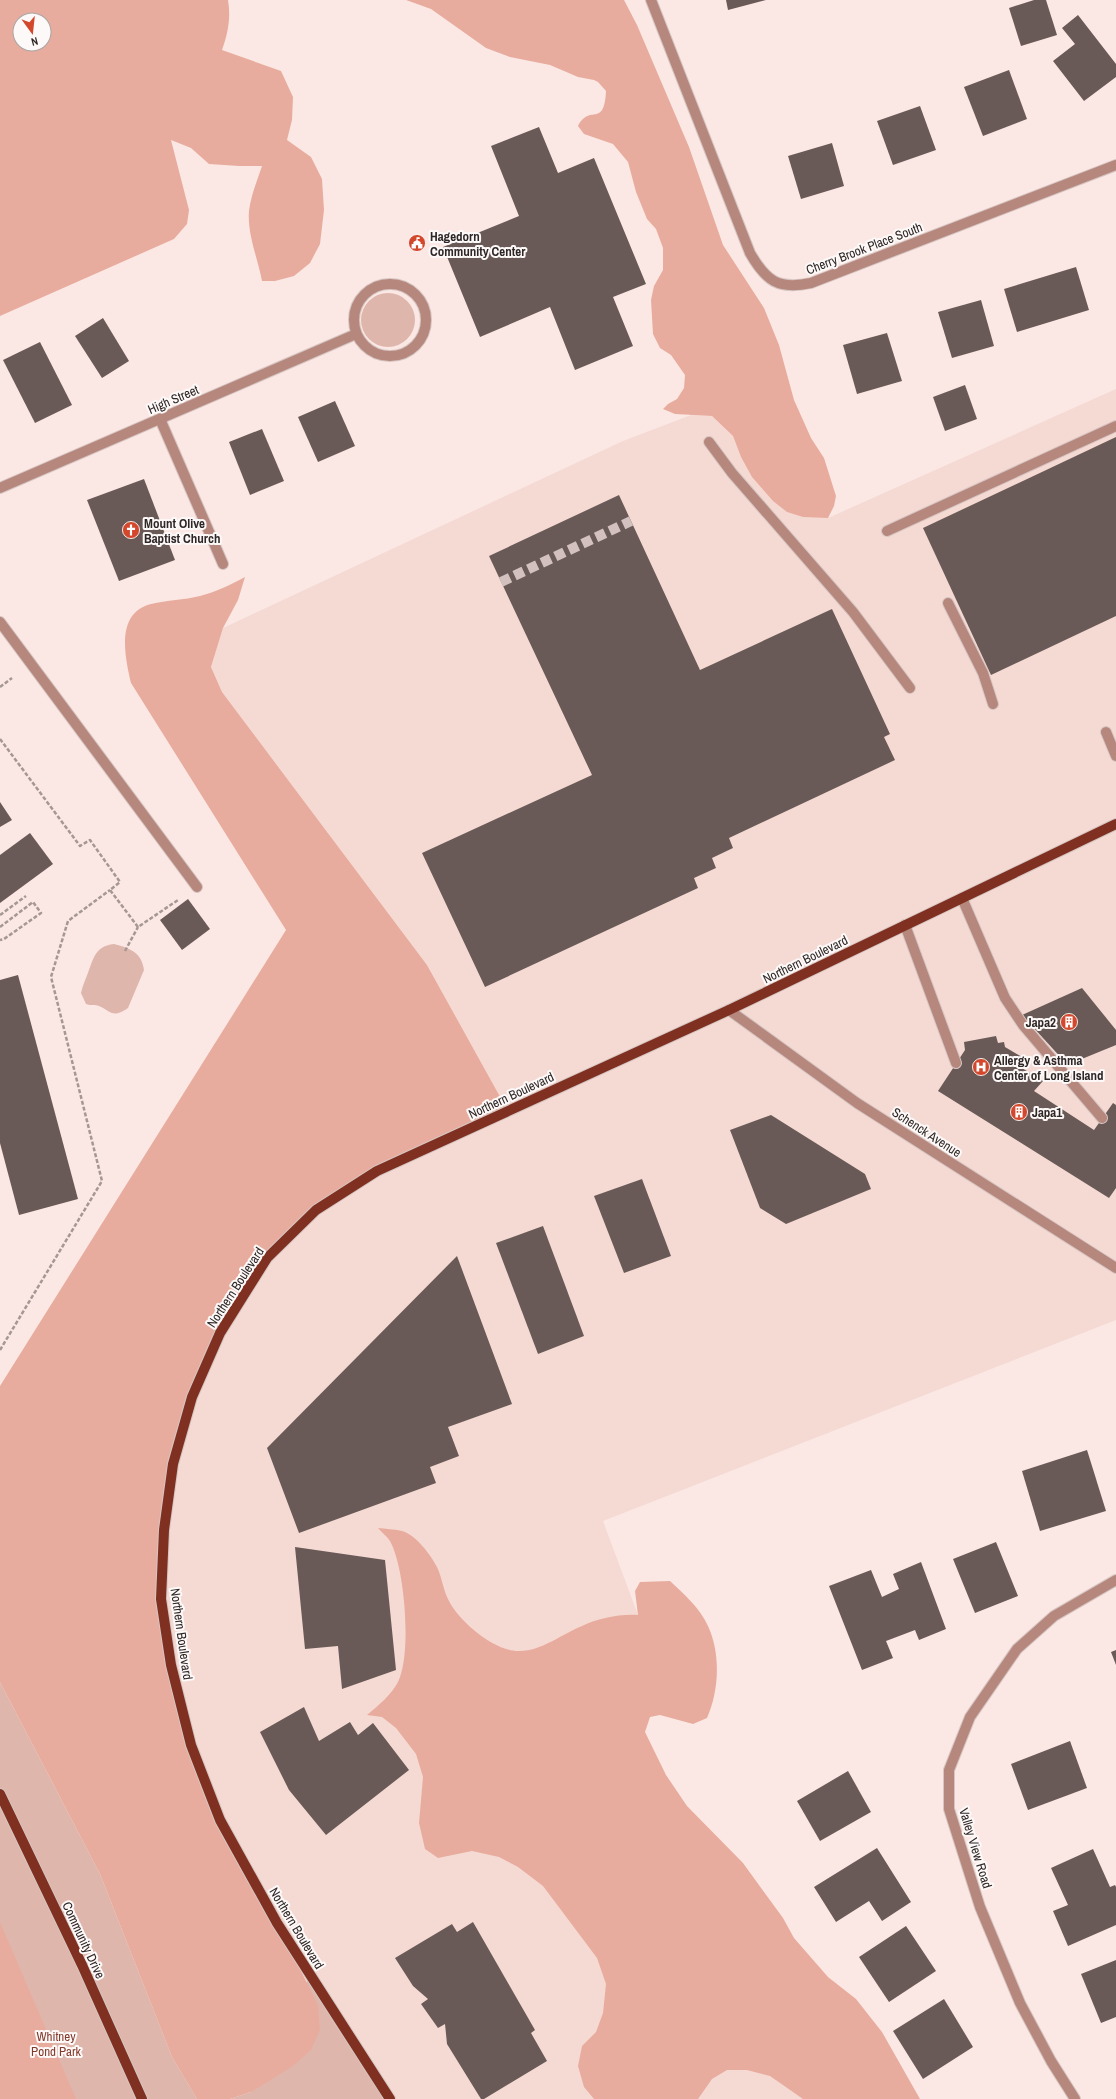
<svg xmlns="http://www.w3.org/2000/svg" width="1116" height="2099" viewBox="0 0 1116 2099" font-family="'Archivo Narrow',sans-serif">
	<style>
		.built { fill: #f5dad4 }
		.green { fill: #deb6ac }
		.forest { fill: #e8ac9e; fill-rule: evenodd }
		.building { fill: #6a5a57 }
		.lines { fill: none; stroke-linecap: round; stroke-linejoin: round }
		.minor-tunnel { stroke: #d2c1be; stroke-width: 10; stroke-dasharray: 10 5; stroke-linecap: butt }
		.minor-casing { stroke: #d6c5c2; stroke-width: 12 }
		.major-casing { stroke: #d6c5c2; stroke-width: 12 }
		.path { stroke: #a59794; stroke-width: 2.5; stroke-dasharray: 4 2; stroke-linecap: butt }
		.minor { stroke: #b6877d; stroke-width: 10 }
		.major { stroke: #7f3020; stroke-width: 10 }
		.labels { text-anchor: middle; stroke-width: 4; stroke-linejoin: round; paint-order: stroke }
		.poi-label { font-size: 13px; font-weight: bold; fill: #2e2726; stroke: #fdf9f8; text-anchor: start }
		.street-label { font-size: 13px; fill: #2e2726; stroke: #fdf9f8 }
		.park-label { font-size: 13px; fill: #833a2c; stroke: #fdf9f8 }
	</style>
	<rect width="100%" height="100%" fill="#fbe8e4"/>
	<polygon class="built" points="1116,389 1116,1320 603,1521 638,1615 505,1664 816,2099 390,2099 340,2023 220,1820 191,1745 161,1599 173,1464 220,1333 267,1258 316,1210 377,1171 508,1111 427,965 222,692 211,667 223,628 623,441 691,415 712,416 733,436 741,457 828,518"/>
	<g class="green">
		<circle cx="388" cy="320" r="27"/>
		<path d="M114,944C129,948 142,952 144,970L128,1008C112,1019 111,1011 99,1006C95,1004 91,1006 86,1004L81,993C82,988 84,983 86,978C93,962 93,946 114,944Z"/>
		<polygon points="0,1682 100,1874 172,2057 197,2099 0,2099"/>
		<polygon points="277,1923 390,2099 230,2099 251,2092 307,1981"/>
	</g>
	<g class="forest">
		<path d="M0,0H228C231,18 228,33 222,50L281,71L293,97L292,120L287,140L311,157L322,179L324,210L320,244L310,263L294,276L275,281H262C258,259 247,234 249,211C251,195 257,181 262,166H239L209,164L191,148L171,140L189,210L187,224L174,239L0,316ZM20,20H44V44H20Z"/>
		<path d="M406,0H624L637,25L689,147L723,245L764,308L779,345L794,400L811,438L824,458L836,496L834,506L828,518L803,517L787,512L773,501L752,477L741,457L733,436L712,416L675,414L663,409L668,404L677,399L684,388L685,375L671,355L660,348L653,334L651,300L654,286L663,270V248L656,229L647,219L636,192L628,162L613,144L584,134L578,126C590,103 604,129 606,91L598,82L594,80L578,77L550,65L510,57L486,48L431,9Z"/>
		<path d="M245,577L238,600L223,628L211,667L222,692L427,965L508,1111L377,1171L316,1210L267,1258L220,1333L173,1464L161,1599L191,1745L220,1820L277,1923L318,2005L320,2030L311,2050L293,2066L251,2092L230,2099H197L172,2057L100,1874L0,1682V1386L286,930L131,683C125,657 115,613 151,604C167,600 184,600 200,596C216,592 230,585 245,577Z"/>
		<path d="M378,1528C385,1529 394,1529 402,1531C415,1534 431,1555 437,1567C442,1577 443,1590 449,1601C459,1621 494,1651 518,1651C540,1652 562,1634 582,1626C600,1618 618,1614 638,1615L635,1591L640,1582L670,1581C684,1594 700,1608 708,1626C721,1654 719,1691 707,1718L693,1724L660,1715L650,1717L645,1732L666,1775L687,1806L743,1863L783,1918L794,1938L828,1977L856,1999L882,2032L920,2099H803L770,2076L747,2070H727L712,2079L698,2099H594L584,2087L578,2066L582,2046L596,2032L603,2013L606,1984L597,1958L543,1886L518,1867L499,1857L472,1851L438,1858L425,1849L419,1823L423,1777L416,1754L396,1728L382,1717L367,1715C379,1705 391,1695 398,1682C412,1654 405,1568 390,1541C387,1536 381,1532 378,1528Z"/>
		<polygon points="0,1922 76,2099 0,2099"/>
	</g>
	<g class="building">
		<polygon points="726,0 766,0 728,10"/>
		<polygon points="1034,0 1046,0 1057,35 1021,46 1009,8"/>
		<polygon points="1078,15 1116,64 1116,77 1084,101 1053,61 1075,44 1062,28"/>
		<polygon points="1009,70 1027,119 983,136 964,87"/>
		<polygon points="920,106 936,150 893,165 877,121"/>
		<polygon points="539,127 558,173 594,158 646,284 613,297 633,346 575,370 550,307 480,337 443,247 519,216 491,146"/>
		<polygon points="832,143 844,186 801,199 788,156"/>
		<polygon points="1076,267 1089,310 1017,332 1004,289"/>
		<polygon points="981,300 994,346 952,358 938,312"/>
		<polygon points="103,318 129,361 102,378 75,336"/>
		<polygon points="887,333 902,381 857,394 843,345"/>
		<polygon points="40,342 72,405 35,423 3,360"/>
		<polygon points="965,385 977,419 945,431 933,397"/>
		<polygon points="335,401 355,446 318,462 298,417"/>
		<polygon points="262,429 284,481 250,495 229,442"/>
		<polygon points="1116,437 1116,616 991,675 923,528"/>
		<polygon points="144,479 175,560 119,581 87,500"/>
		<polygon points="619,495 700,670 832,609 890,734 884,737 895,760 729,838 733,848 712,858 716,868 694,878 698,888 485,987 422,853 592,775 489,556"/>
		<polygon points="0,802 12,820 0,827"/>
		<polygon points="30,833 53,864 0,903 0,855"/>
		<polygon points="188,899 210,929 182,950 160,920"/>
		<polygon points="18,975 78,1199 19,1215 0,1143 0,980"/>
		<polygon points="1082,988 1116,1030 1116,1045 1072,1063 1064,1061 1022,1015"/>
		<polygon points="996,1036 998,1043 1004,1042 1005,1047 1022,1057 1017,1065 1043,1081 1034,1091 1094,1130 1113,1103 1116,1105 1116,1188 1109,1198 938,1091 965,1050 964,1042"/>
		<polygon points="771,1115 865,1174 871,1189 786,1224 760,1208 730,1130"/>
		<polygon points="642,1179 671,1256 624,1273 594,1196"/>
		<polygon points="543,1226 584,1336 538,1354 496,1243"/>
		<polygon points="457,1256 512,1404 448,1427 459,1456 430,1467 436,1483 299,1533 267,1448"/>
		<polygon points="1087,1450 1106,1511 1040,1531 1022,1471"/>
		<polygon points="996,1542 1018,1596 975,1613 953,1559"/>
		<polygon points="295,1547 385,1560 396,1670 342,1689 338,1646 305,1649"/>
		<polygon points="921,1562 946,1629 919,1640 915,1630 886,1641 893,1658 862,1670 829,1586 871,1570 882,1597 899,1589 893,1574"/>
		<polygon points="1116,1650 1116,1665 1111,1652"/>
		<polygon points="304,1707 319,1741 350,1722 358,1735 373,1723 409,1770 326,1835 289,1790 260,1732"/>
		<polygon points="1070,1741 1087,1788 1028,1810 1011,1764"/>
		<polygon points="848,1771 871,1812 820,1841 797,1801"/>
		<polygon points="877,1848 911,1902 882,1921 869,1901 836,1922 814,1887"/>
		<polygon points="1093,1849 1110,1887 1115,1885 1116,1887 1116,1925 1068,1946 1053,1911 1068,1905 1051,1868"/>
		<polygon points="473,1922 535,2030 531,2033 547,2061 484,2099 481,2099 447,2044 445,2024 438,2028 421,2004 428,1999 413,1986 395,1958 452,1924 457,1932"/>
		<polygon points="906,1926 936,1971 889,2002 859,1957"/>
		<polygon points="1116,1960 1116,2017 1101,2023 1081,1974"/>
		<polygon points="944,1999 973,2047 923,2079 893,2031"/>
	</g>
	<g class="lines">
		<polyline class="minor-tunnel" points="501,582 631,521"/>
		<g class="minor-casing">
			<g id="minor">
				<path d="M651,0L750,253C766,281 778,290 811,283L1116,165"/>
				<circle cx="390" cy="320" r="36"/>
				<polyline points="160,419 223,564"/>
				<polyline points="709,442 732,473 853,612 910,688"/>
				<polyline points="0,488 356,334"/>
				<polyline points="887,531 1116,426"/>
				<polyline points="948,603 983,673 993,704"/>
				<polyline points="0,622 197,887"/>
				<polyline points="1106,732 1116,756"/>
				<polyline points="962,898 1005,998 1023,1025 1102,1118"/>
				<polyline points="905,925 956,1063"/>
				<polyline points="729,1010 857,1103 1116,1268"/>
				<polyline points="1075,2099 1051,2061 1020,2003 980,1907 949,1809 949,1770 970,1717 1017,1649 1054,1616 1116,1580"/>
			</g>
		</g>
		<g class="major-casing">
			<g id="major">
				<polyline points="0,1794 82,1965 142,2099"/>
				<polyline points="390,2099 277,1923 220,1820 191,1745 171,1665 161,1599 164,1530 173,1464 192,1397 220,1333 267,1258 316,1210 377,1171 729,1010 1116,824"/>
			</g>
		</g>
		<g class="path">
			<polyline points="0,687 12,678"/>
			<polyline points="0,739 80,846 90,840 120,882 110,890 138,927 178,900"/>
			<polyline points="0,915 26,896"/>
			<polyline points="0,927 33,902 41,913 4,939 0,940"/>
			<polyline points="125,951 138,927"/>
			<polyline points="0,1350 102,1181 51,977 68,921 110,890"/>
		</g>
		<use href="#minor" class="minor"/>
		<use href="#major" class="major"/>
	</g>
	<defs>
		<g id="civic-disc" transform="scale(0.9)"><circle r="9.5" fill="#d3482d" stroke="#fdf9f8"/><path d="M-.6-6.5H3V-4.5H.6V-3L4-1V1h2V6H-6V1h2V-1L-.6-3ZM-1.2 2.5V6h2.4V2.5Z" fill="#fff"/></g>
		<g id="church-disc" transform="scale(0.9)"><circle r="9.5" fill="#d3482d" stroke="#fdf9f8"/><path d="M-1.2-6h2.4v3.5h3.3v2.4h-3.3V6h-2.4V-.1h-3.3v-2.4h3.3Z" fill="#fff"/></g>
		<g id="building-disc" transform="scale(0.9)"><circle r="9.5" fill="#d3482d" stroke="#fdf9f8"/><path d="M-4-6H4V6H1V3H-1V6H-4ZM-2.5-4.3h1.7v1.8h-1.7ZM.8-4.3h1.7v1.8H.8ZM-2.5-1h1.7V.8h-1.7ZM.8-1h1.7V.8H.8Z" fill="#fff"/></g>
		<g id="hospital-disc" transform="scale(0.9)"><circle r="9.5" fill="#d3482d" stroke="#fdf9f8"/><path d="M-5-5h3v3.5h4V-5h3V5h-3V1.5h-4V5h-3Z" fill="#fff"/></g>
	</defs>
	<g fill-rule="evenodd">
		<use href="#civic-disc" x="417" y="243"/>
		<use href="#church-disc" x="131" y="530"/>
		<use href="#building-disc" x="1069" y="1022"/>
		<use href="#hospital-disc" x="981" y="1067"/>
		<use href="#building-disc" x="1019" y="1112"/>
	</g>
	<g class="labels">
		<g class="poi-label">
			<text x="430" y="241">Hagedorn<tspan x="430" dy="15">Community Center</tspan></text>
			<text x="144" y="528">Mount Olive<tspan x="144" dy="15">Baptist Church</tspan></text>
			<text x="1056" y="1027" text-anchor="end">Japa2</text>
			<text x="994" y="1065">Allergy &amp; Asthma<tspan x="994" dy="15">Center of Long Island</tspan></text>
			<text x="1032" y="1117">Japa1</text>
		</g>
		<g class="street-label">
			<text transform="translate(864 248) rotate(-21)" y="5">Cherry Brook Place South</text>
			<text transform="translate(173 399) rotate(-23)" y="5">High Street</text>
			<text transform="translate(805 959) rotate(-26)" y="5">Northern Boulevard</text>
			<text transform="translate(511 1095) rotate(-25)" y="5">Northern Boulevard</text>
			<text transform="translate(927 1132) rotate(33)" y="5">Schenck Avenue</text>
			<text transform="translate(235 1287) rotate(-57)" y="5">Northern Boulevard</text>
			<text transform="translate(182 1634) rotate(82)" y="5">Northern Boulevard</text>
			<text transform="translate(976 1848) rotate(73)" y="5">Valley View Road</text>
			<text transform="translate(297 1928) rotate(59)" y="5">Northern Boulevard</text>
			<text transform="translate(84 1940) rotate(65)" y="5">Community Drive</text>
		</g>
		<g class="park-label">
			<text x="56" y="2041">Whitney<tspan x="56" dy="15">Pond Park</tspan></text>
		</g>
	</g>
	<g transform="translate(32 32) rotate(165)"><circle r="19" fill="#fdf9f8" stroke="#aaa5a4"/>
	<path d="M0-3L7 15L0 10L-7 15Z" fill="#d3482d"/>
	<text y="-6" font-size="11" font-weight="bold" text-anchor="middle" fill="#2e2726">N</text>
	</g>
</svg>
